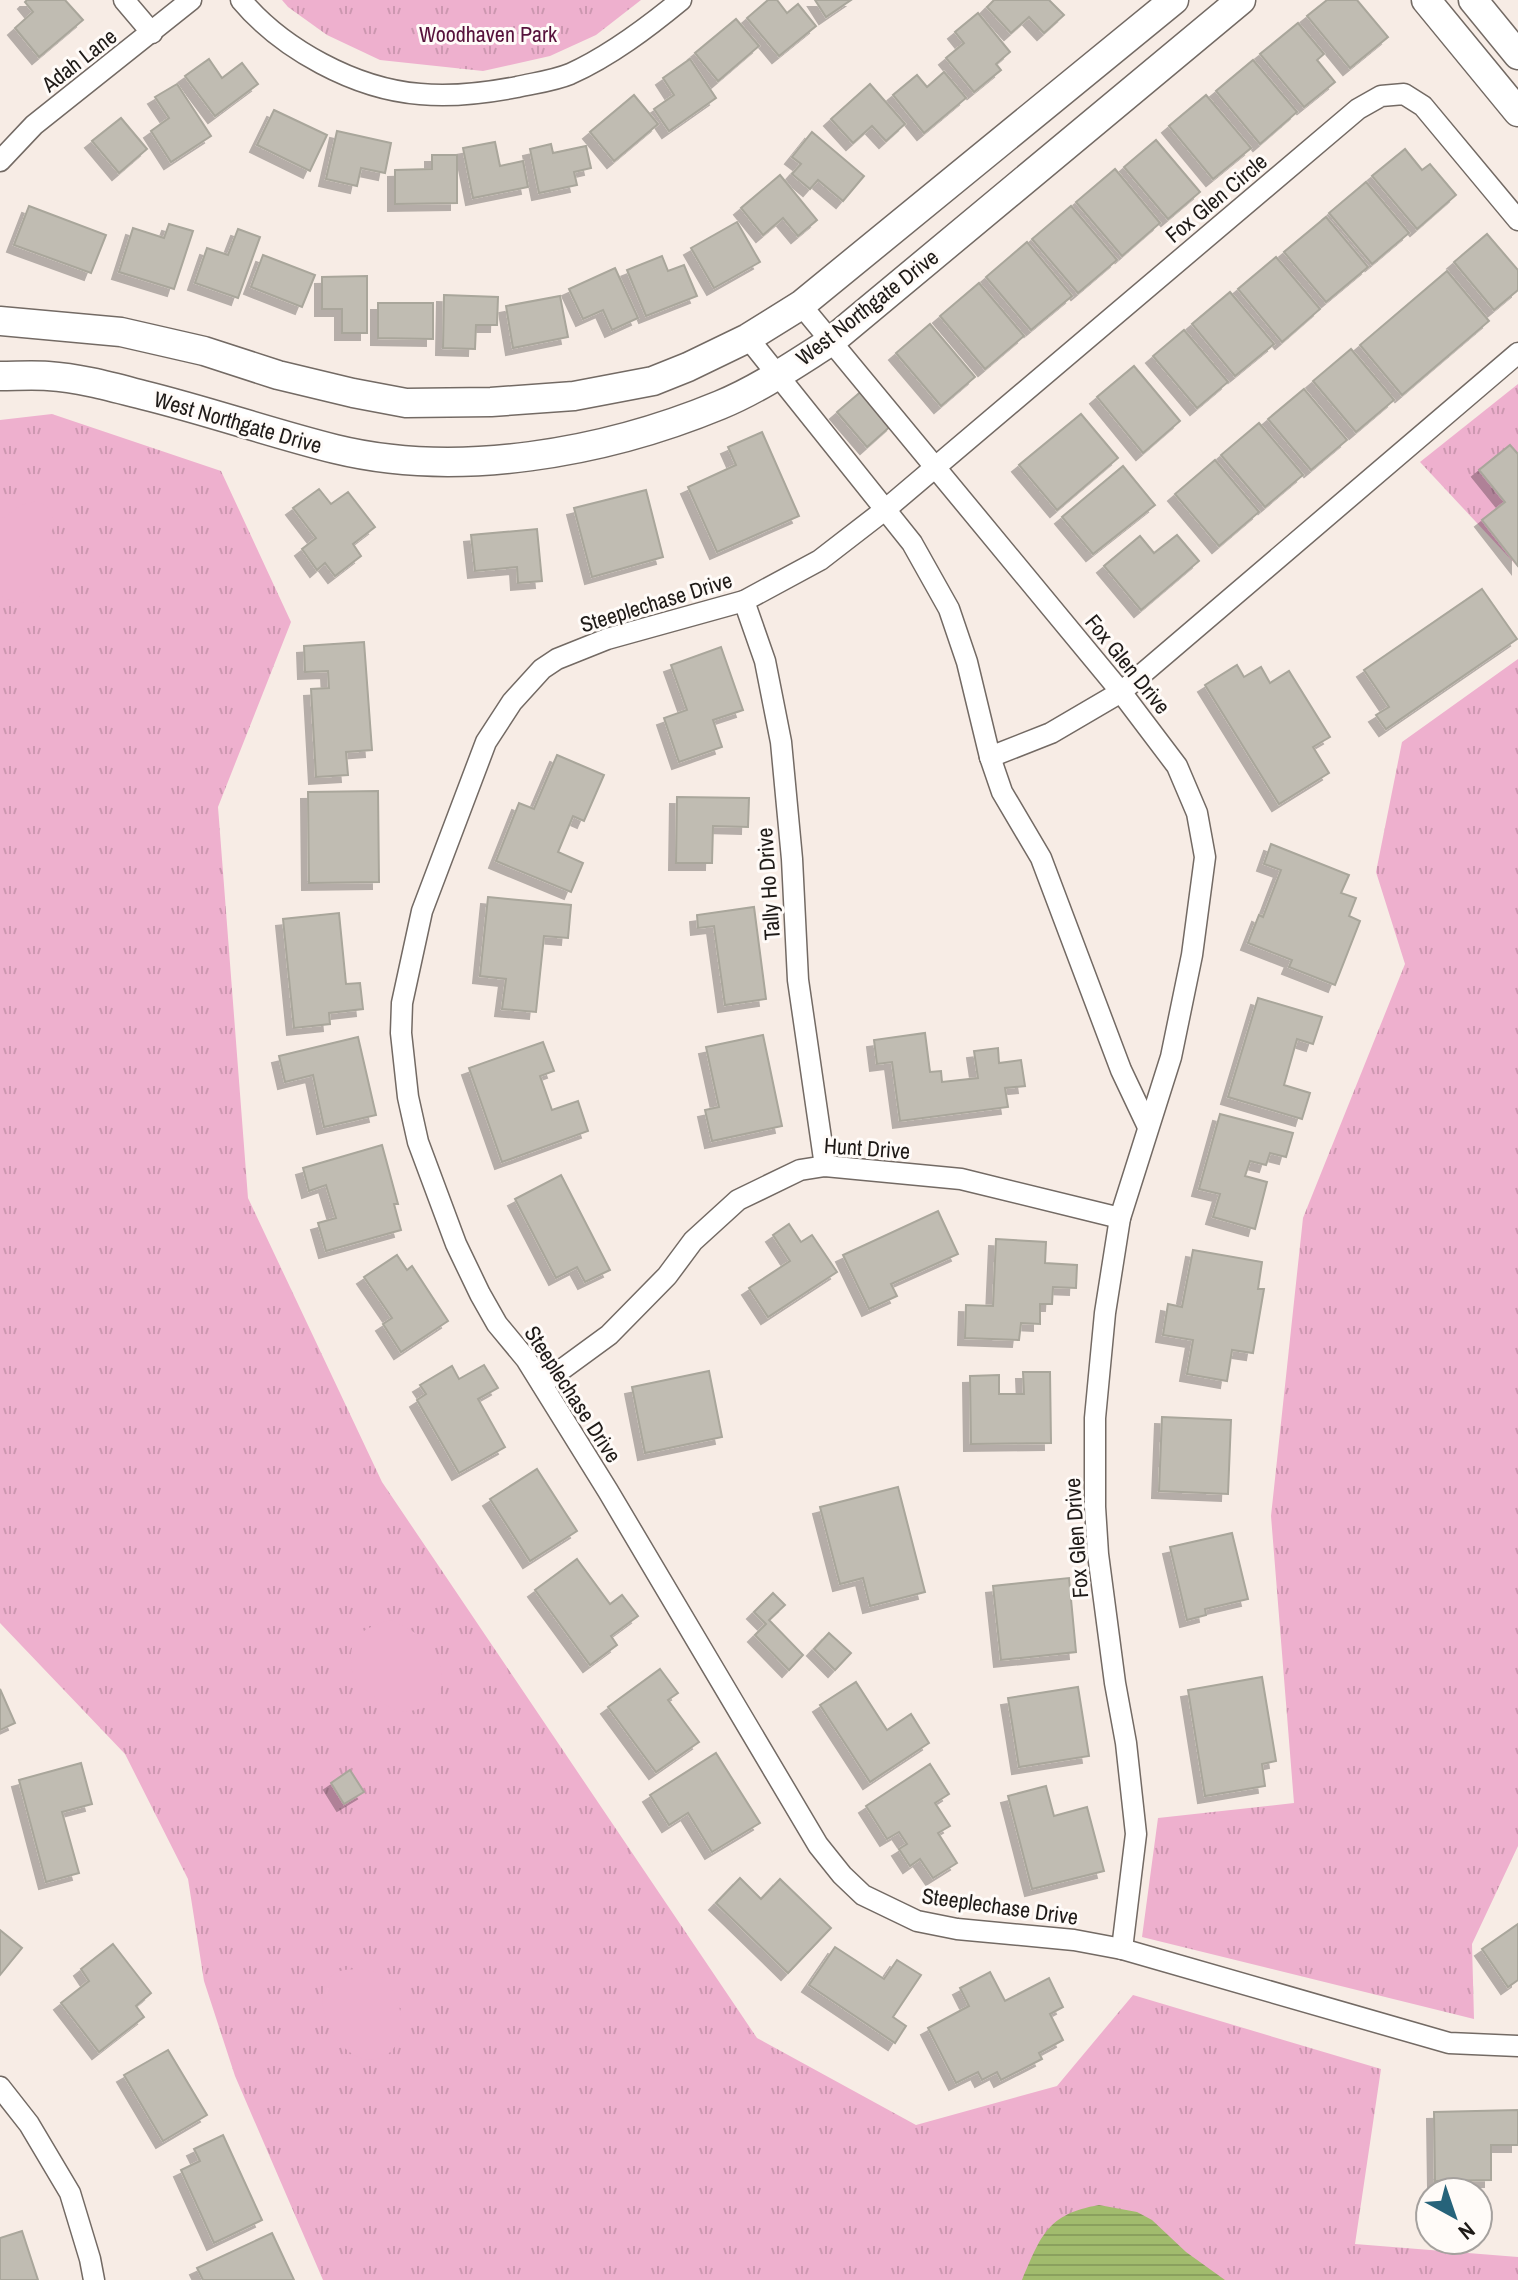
<svg xmlns="http://www.w3.org/2000/svg" width="1518" height="2280" viewBox="0 0 1518 2280" font-family="'Archivo Narrow',sans-serif">
	<style>
		.grass { fill: url(#grass-tufts) }
		.garden { fill: #eeb0ce }
		.water { fill: url(#water-rules) }
		.building { fill: #c0bcb2; stroke: #a9a69b; stroke-width: 2; filter: url(#shadow) }
		.lines { fill: none; stroke-linecap: round; stroke-linejoin: round }
		.street-casing { stroke: #736a64; stroke-width: 23 }
		.secondary-casing { stroke: #736a64; stroke-width: 31 }
		.street { stroke: #fff; stroke-width: 20 }
		.secondary { stroke: #fff; stroke-width: 28 }
		.labels { text-anchor: middle; stroke-width: 6; stroke-linejoin: round; paint-order: stroke }
		.park-label { font-size: 22px; fill: #56113b; stroke: #fffbf8 }
		.street-label { font-size: 22px; fill: #1f1b18; stroke: #fffbf8 }
	</style>
	<defs>
		<pattern id="grass-tufts" width="24" height="20" patternUnits="userSpaceOnUse" patternTransform="scale(2)"><rect width="24" height="20" fill="#eeb0ce"/><path d="M3 7l-1-3M5 7V3M7 7l1-3M15 17l-1-3M17 17v-4M19 17l1-3" fill="none" stroke="#cc97b0"/></pattern>
		<pattern id="water-rules" width="6" height="5" patternUnits="userSpaceOnUse" patternTransform="scale(2)"><rect width="6" height="5" fill="#a1bb6d"/><path d="M0 2.5h6" fill="none" stroke="#8aa05e"/></pattern>
		<filter id="shadow"><feDropShadow dx="-7" dy="7" stdDeviation="0" flood-color="#0004"/></filter>
	</defs>
	<rect width="100%" height="100%" fill="#f7ece5"/>
	<g class="grass">
		<polygon points="282,0 641,0 596,35 550,56 483,71 380,60 327,35 288,7"/>
		<polygon points="1518,384 1518,567 1420,462"/>
		<polygon points="52,414 221,471 291,622 218,807 248,1198 382,1482 757,2038 916,2125 1057,2086 1133,1995 1381,2069 1355,2244 1518,2257 1518,2280 323,2280 235,2076 204,1981 188,1879 125,1754 0,1623 0,420"/>
		<polygon points="1518,659 1518,1846 1472,1944 1474,2019 1142,1937 1158,1818 1294,1803 1271,1516 1303,1218 1405,964 1376,872 1402,742"/>
	</g>
	<g class="garden">
		<path d="M36,501L47,507L55,522L45,551V586L37,601C23,604 13,602 0,596V520L21,505Z"/>
		<path d="M390,1620C405,1626 421,1635 431,1647C444,1663 449,1696 427,1706C417,1710 408,1713 397,1710C388,1708 378,1700 371,1694C367,1691 360,1687 357,1682C352,1676 351,1666 351,1659C350,1634 369,1626 390,1620Z"/>
		<path d="M358,1969C363,1970 371,1970 376,1973C400,1985 412,2035 389,2053C345,2085 295,1988 340,1971C345,1969 352,1970 358,1969Z"/>
	</g>
	<path class="water" d="M1099,2205L1137,2212L1152,2220L1186,2252L1225,2280H1022C1041,2236 1047,2214 1099,2205Z"/>
	<g class="building">
		<polygon points="27,0 65,0 83,20 39,57 15,28 33,12 25,2"/>
		<polygon points="768,0 777,0 787,13 798,4 816,26 779,56 747,18"/>
		<polygon points="815,0 851,0 826,17"/>
		<polygon points="994,0 1049,0 1064,15 1044,33 1029,17 1011,33 987,7"/>
		<polygon points="1327,0 1357,0 1388,37 1350,68 1307,16"/>
		<polygon points="978,13 1010,52 996,64 1001,70 974,92 946,58 964,43 955,32"/>
		<polygon points="736,19 759,46 718,81 695,53"/>
		<polygon points="1298,23 1324,54 1317,60 1335,82 1304,107 1260,54"/>
		<polygon points="209,59 222,78 242,63 258,84 215,116 185,76"/>
		<polygon points="690,59 716,98 669,131 654,109 674,95 663,78"/>
		<polygon points="1253,60 1297,112 1260,144 1216,91"/>
		<polygon points="944,72 966,98 924,133 893,95 917,75 927,87"/>
		<polygon points="177,84 211,136 171,162 151,131 169,118 155,97"/>
		<polygon points="870,84 905,124 886,141 872,126 853,143 831,119"/>
		<polygon points="634,95 658,124 614,161 590,132"/>
		<polygon points="1206,95 1251,148 1213,179 1169,126"/>
		<polygon points="274,110 327,135 310,171 257,145"/>
		<polygon points="121,118 147,149 119,173 92,141"/>
		<polygon points="337,131 391,143 385,173 361,168 357,186 326,179"/>
		<polygon points="812,132 864,176 843,201 818,180 810,189 792,174 801,164 792,157"/>
		<polygon points="1156,140 1200,192 1168,219 1124,167"/>
		<polygon points="495,142 500,166 523,161 528,187 473,198 463,148"/>
		<polygon points="551,144 553,153 586,146 591,168 574,172 577,185 539,193 530,149"/>
		<polygon points="1405,149 1422,170 1430,164 1456,195 1417,229 1372,176"/>
		<polygon points="432,155 457,155 457,203 395,204 395,170 432,169"/>
		<polygon points="1115,169 1160,223 1122,256 1076,202"/>
		<polygon points="780,175 817,220 798,236 783,218 763,235 741,208"/>
		<polygon points="1366,182 1409,233 1372,264 1329,213"/>
		<polygon points="29,206 106,235 91,273 14,245"/>
		<polygon points="1071,206 1117,260 1078,293 1032,239"/>
		<polygon points="1326,217 1368,267 1326,302 1284,252"/>
		<polygon points="737,222 760,262 714,288 691,248"/>
		<polygon points="169,224 193,231 174,289 119,272 133,228 164,238"/>
		<polygon points="238,229 260,237 238,298 195,283 207,248 228,255"/>
		<polygon points="1487,234 1518,270 1518,290 1494,310 1454,262"/>
		<polygon points="1027,242 1072,296 1031,330 986,277"/>
		<polygon points="263,255 315,275 302,307 251,287"/>
		<polygon points="662,256 668,271 684,265 697,296 646,316 627,270"/>
		<polygon points="1276,257 1320,309 1282,342 1238,289"/>
		<polygon points="615,268 638,318 612,330 603,310 583,319 569,289"/>
		<polygon points="1447,271 1489,321 1402,395 1360,345"/>
		<polygon points="367,276 367,333 342,333 342,309 322,309 322,277"/>
		<polygon points="979,283 1024,336 985,369 940,316"/>
		<polygon points="1230,292 1274,344 1235,376 1192,324"/>
		<polygon points="444,295 498,297 497,325 476,325 475,349 443,348"/>
		<polygon points="560,296 568,337 513,348 506,306"/>
		<polygon points="378,303 433,303 433,339 378,338"/>
		<polygon points="930,324 975,377 941,406 896,353"/>
		<polygon points="1184,330 1228,382 1197,408 1153,356"/>
		<polygon points="1351,349 1394,400 1356,432 1313,381"/>
		<polygon points="1134,366 1180,421 1143,453 1097,397"/>
		<polygon points="864,389 893,424 867,447 837,412"/>
		<polygon points="1304,389 1347,440 1311,470 1268,419"/>
		<polygon points="1081,414 1118,458 1057,510 1019,465"/>
		<polygon points="1259,423 1303,475 1265,507 1221,455"/>
		<polygon points="762,432 799,516 717,552 688,487 736,465 728,447"/>
		<polygon points="1510,445 1518,454 1518,566 1482,520 1505,502 1479,470"/>
		<polygon points="1215,460 1259,512 1219,546 1175,494"/>
		<polygon points="1123,466 1155,505 1093,554 1062,517"/>
		<polygon points="319,489 331,504 348,492 375,527 353,544 361,556 335,576 325,563 317,570 302,549 316,538 293,508"/>
		<polygon points="646,490 663,557 592,577 574,508"/>
		<polygon points="537,529 542,581 518,583 517,567 475,571 471,535"/>
		<polygon points="1177,535 1199,561 1141,610 1104,566 1140,536 1154,553"/>
		<polygon points="1482,589 1517,639 1386,729 1376,715 1389,707 1364,670"/>
		<polygon points="364,642 372,750 346,752 348,775 316,777 311,689 329,688 328,671 305,672 304,646"/>
		<polygon points="721,647 743,710 713,720 722,747 679,762 664,718 687,710 671,665"/>
		<polygon points="1237,665 1244,677 1261,667 1270,683 1289,671 1330,737 1313,747 1329,773 1279,804 1205,685"/>
		<polygon points="557,755 604,775 584,821 573,816 558,852 583,863 571,892 496,861 519,803 534,809"/>
		<polygon points="378,791 379,882 309,883 308,792"/>
		<polygon points="677,797 749,798 748,827 713,826 712,863 676,863"/>
		<polygon points="1271,844 1349,875 1341,893 1356,898 1349,916 1360,921 1335,985 1289,967 1292,960 1248,943 1259,915 1263,917 1281,870 1264,864"/>
		<polygon points="488,897 571,905 568,938 544,936 536,1012 502,1009 506,979 480,976"/>
		<polygon points="754,907 766,999 725,1005 714,926 698,928 697,915"/>
		<polygon points="339,913 346,984 360,983 363,1009 329,1013 330,1024 294,1028 283,919"/>
		<polygon points="1258,998 1322,1017 1313,1044 1297,1039 1284,1085 1310,1093 1302,1119 1228,1097"/>
		<polygon points="925,1033 930,1072 941,1071 942,1082 978,1078 974,1051 998,1048 999,1063 1021,1060 1025,1086 1005,1088 1008,1107 900,1121 892,1062 877,1064 874,1040"/>
		<polygon points="763,1035 782,1126 712,1141 705,1110 719,1107 706,1047"/>
		<polygon points="358,1037 376,1115 324,1127 313,1075 285,1082 279,1056"/>
		<polygon points="543,1042 554,1071 540,1076 552,1110 578,1101 588,1131 502,1162 469,1068"/>
		<polygon points="1220,1114 1293,1133 1286,1157 1270,1153 1266,1165 1250,1161 1245,1176 1267,1182 1255,1229 1213,1217 1220,1194 1199,1189"/>
		<polygon points="382,1145 398,1204 394,1204 401,1230 326,1251 318,1223 336,1218 326,1185 309,1191 303,1168"/>
		<polygon points="561,1175 610,1270 585,1282 577,1267 556,1278 515,1199"/>
		<polygon points="938,1211 958,1254 891,1284 897,1296 869,1309 843,1255"/>
		<polygon points="789,1224 801,1242 812,1235 837,1272 768,1317 749,1288 790,1261 773,1235"/>
		<polygon points="996,1239 1046,1242 1045,1263 1077,1265 1076,1288 1053,1287 1052,1304 1040,1304 1040,1324 1021,1323 1019,1340 965,1338 966,1305 993,1306"/>
		<polygon points="1193,1250 1262,1262 1258,1289 1264,1289 1253,1353 1232,1350 1227,1381 1187,1374 1193,1340 1163,1335 1168,1304 1182,1307"/>
		<polygon points="397,1255 407,1270 412,1266 448,1321 401,1352 383,1324 392,1318 364,1277"/>
		<polygon points="484,1365 498,1388 478,1399 505,1447 459,1473 417,1400 426,1394 420,1385 452,1366 459,1379"/>
		<polygon points="709,1371 722,1437 645,1453 632,1387"/>
		<polygon points="1023,1372 1050,1372 1051,1443 971,1444 970,1376 999,1375 999,1394 1024,1394"/>
		<polygon points="1162,1417 1231,1420 1228,1494 1159,1491"/>
		<polygon points="537,1469 577,1531 530,1561 490,1499"/>
		<polygon points="898,1487 925,1592 870,1606 863,1578 840,1584 820,1507"/>
		<polygon points="1232,1533 1248,1599 1205,1609 1206,1615 1187,1620 1170,1547"/>
		<polygon points="577,1559 610,1604 622,1595 638,1616 611,1636 617,1645 590,1665 535,1590"/>
		<polygon points="1069,1578 1076,1652 1001,1660 993,1586"/>
		<polygon points="773,1593 785,1605 769,1620 803,1655 789,1670 755,1635 766,1624 754,1612"/>
		<polygon points="829,1633 851,1653 835,1670 814,1649"/>
		<polygon points="660,1669 678,1693 668,1700 699,1742 656,1772 608,1707"/>
		<polygon points="1262,1677 1276,1761 1262,1764 1265,1786 1205,1796 1188,1690"/>
		<polygon points="856,1682 887,1730 911,1714 929,1743 870,1782 820,1705"/>
		<polygon points="1078,1687 1089,1756 1019,1767 1008,1698"/>
		<polygon points="0,1689 15,1723 0,1730"/>
		<polygon points="716,1753 760,1823 712,1852 688,1813 669,1825 650,1795"/>
		<polygon points="81,1763 92,1804 62,1812 79,1873 46,1882 19,1780"/>
		<polygon points="930,1764 949,1794 935,1803 950,1826 938,1833 957,1863 933,1878 920,1859 910,1866 899,1849 907,1844 899,1832 887,1839 866,1806"/>
		<polygon points="350,1770 364,1792 344,1804 331,1783"/>
		<polygon points="1046,1786 1054,1816 1087,1807 1104,1871 1032,1889 1008,1796"/>
		<polygon points="740,1878 761,1899 780,1879 831,1928 788,1973 716,1903"/>
		<polygon points="1518,1924 1518,1980 1508,1987 1482,1949"/>
		<polygon points="0,1930 22,1948 0,1975"/>
		<polygon points="113,1944 151,1993 136,2006 144,2017 99,2052 61,2003 89,1981 81,1969"/>
		<polygon points="835,1947 884,1979 897,1960 921,1975 893,2017 906,2026 895,2043 809,1985"/>
		<polygon points="990,1972 1005,2001 1049,1978 1063,2007 1050,2014 1063,2040 1039,2053 1042,2059 1001,2080 997,2072 982,2080 978,2072 956,2083 928,2028 969,2006 960,1988"/>
		<polygon points="168,2050 207,2115 163,2141 124,2075"/>
		<polygon points="1518,2110 1518,2145 1491,2145 1491,2180 1435,2181 1434,2112"/>
		<polygon points="223,2135 262,2220 214,2243 181,2170 200,2161 194,2149"/>
		<polygon points="22,2231 38,2280 0,2280 0,2238"/>
		<polygon points="272,2233 294,2280 203,2280 197,2268"/>
	</g>
	<g class="lines">
		<g class="street-casing">
			<g id="street">
				<polyline points="124,0 152,33"/>
				<path d="M241,0C282,49 355,89 420,94C451,97 486,93 517,87C534,83 553,81 570,74C610,56 647,28 681,0"/>
				<polyline points="0,161 34,125 191,0"/>
				<polyline points="1518,220 1423,106 1404,94 1381,96 1358,109 886,509 820,560 744,601 607,639 557,659 542,669 512,702 486,742 422,911 402,1003 401,1033 408,1097 418,1142 456,1244 480,1294 497,1324 526,1359 608,1491 818,1845 842,1875 863,1895 917,1921 957,1929 1074,1940 1122,1949 1449,2043 1518,2046"/>
				<polyline points="801,305 1121,692 1177,766 1197,813 1205,857 1192,955 1171,1057 1120,1218 1105,1313 1095,1418 1095,1507 1098,1554 1115,1683 1126,1743 1136,1834 1122,1949"/>
				<polyline points="748,338 912,543 949,609 967,662 990,757 1002,792 1041,858 1121,1070 1148,1127"/>
				<polyline points="744,601 765,661 781,742 792,859 798,980 825,1166"/>
				<polyline points="990,757 1051,733 1121,692 1518,353"/>
				<polyline points="542,1384 609,1335 667,1276 693,1241 738,1200 800,1170 825,1166 961,1179 1120,1218"/>
				<polyline points="0,2087 29,2124 70,2193 90,2259 94,2280"/>
			</g>
		</g>
		<g class="secondary-casing">
			<g id="secondary">
				<polyline points="1426,0 1518,112"/>
				<polyline points="1473,0 1518,55"/>
				<polyline points="0,321 121,332 204,351 278,375 353,393 406,403 491,402 574,396 653,381 688,367 748,338 801,305 1174,0"/>
				<path d="M0,376C16,376 32,375 48,376C80,378 112,387 143,395C208,411 271,433 335,449C458,479 604,453 720,405C759,389 795,364 830,342L1241,0"/>
			</g>
		</g>
		<use href="#street" class="street"/>
		<use href="#secondary" class="secondary"/>
	</g>
	<g class="labels">
		<g class="park-label">
			<text x="488" y="42">Woodhaven Park</text>
		</g>
		<g class="street-label">
			<text transform="translate(79 60) rotate(-38)" y="8">Adah Lane</text>
			<text transform="translate(1216 198) rotate(-40)" y="8">Fox Glen Circle</text>
			<text transform="translate(867 307) rotate(-38)" y="8">West Northgate Drive</text>
			<text transform="translate(238 422) rotate(16)" y="8">West Northgate Drive</text>
			<text transform="translate(656 602) rotate(-17)" y="8">Steeplechase Drive</text>
			<text transform="translate(1128 664) rotate(51)" y="8">Fox Glen Drive</text>
			<text transform="translate(768 884) rotate(-94)" y="8">Tally Ho Drive</text>
			<text transform="translate(867 1148) rotate(4)" y="8">Hunt Drive</text>
			<text transform="translate(573 1394) rotate(57)" y="8">Steeplechase Drive</text>
			<text transform="translate(1076 1538) rotate(-94)" y="8">Fox Glen Drive</text>
			<text transform="translate(1000 1906) rotate(8)" y="8">Steeplechase Drive</text>
		</g>
	</g>
	<g transform="translate(1454 2216) rotate(140)"><circle r="38" fill="#fffbf8" stroke="#a5a19e" stroke-width="2"/>
	<path d="M0-6L14 30L0 20L-14 30Z" fill="#26637a"/>
	<text y="-12" font-size="22" font-weight="bold" text-anchor="middle" fill="#1f1b18">N</text>
	</g>
</svg>
